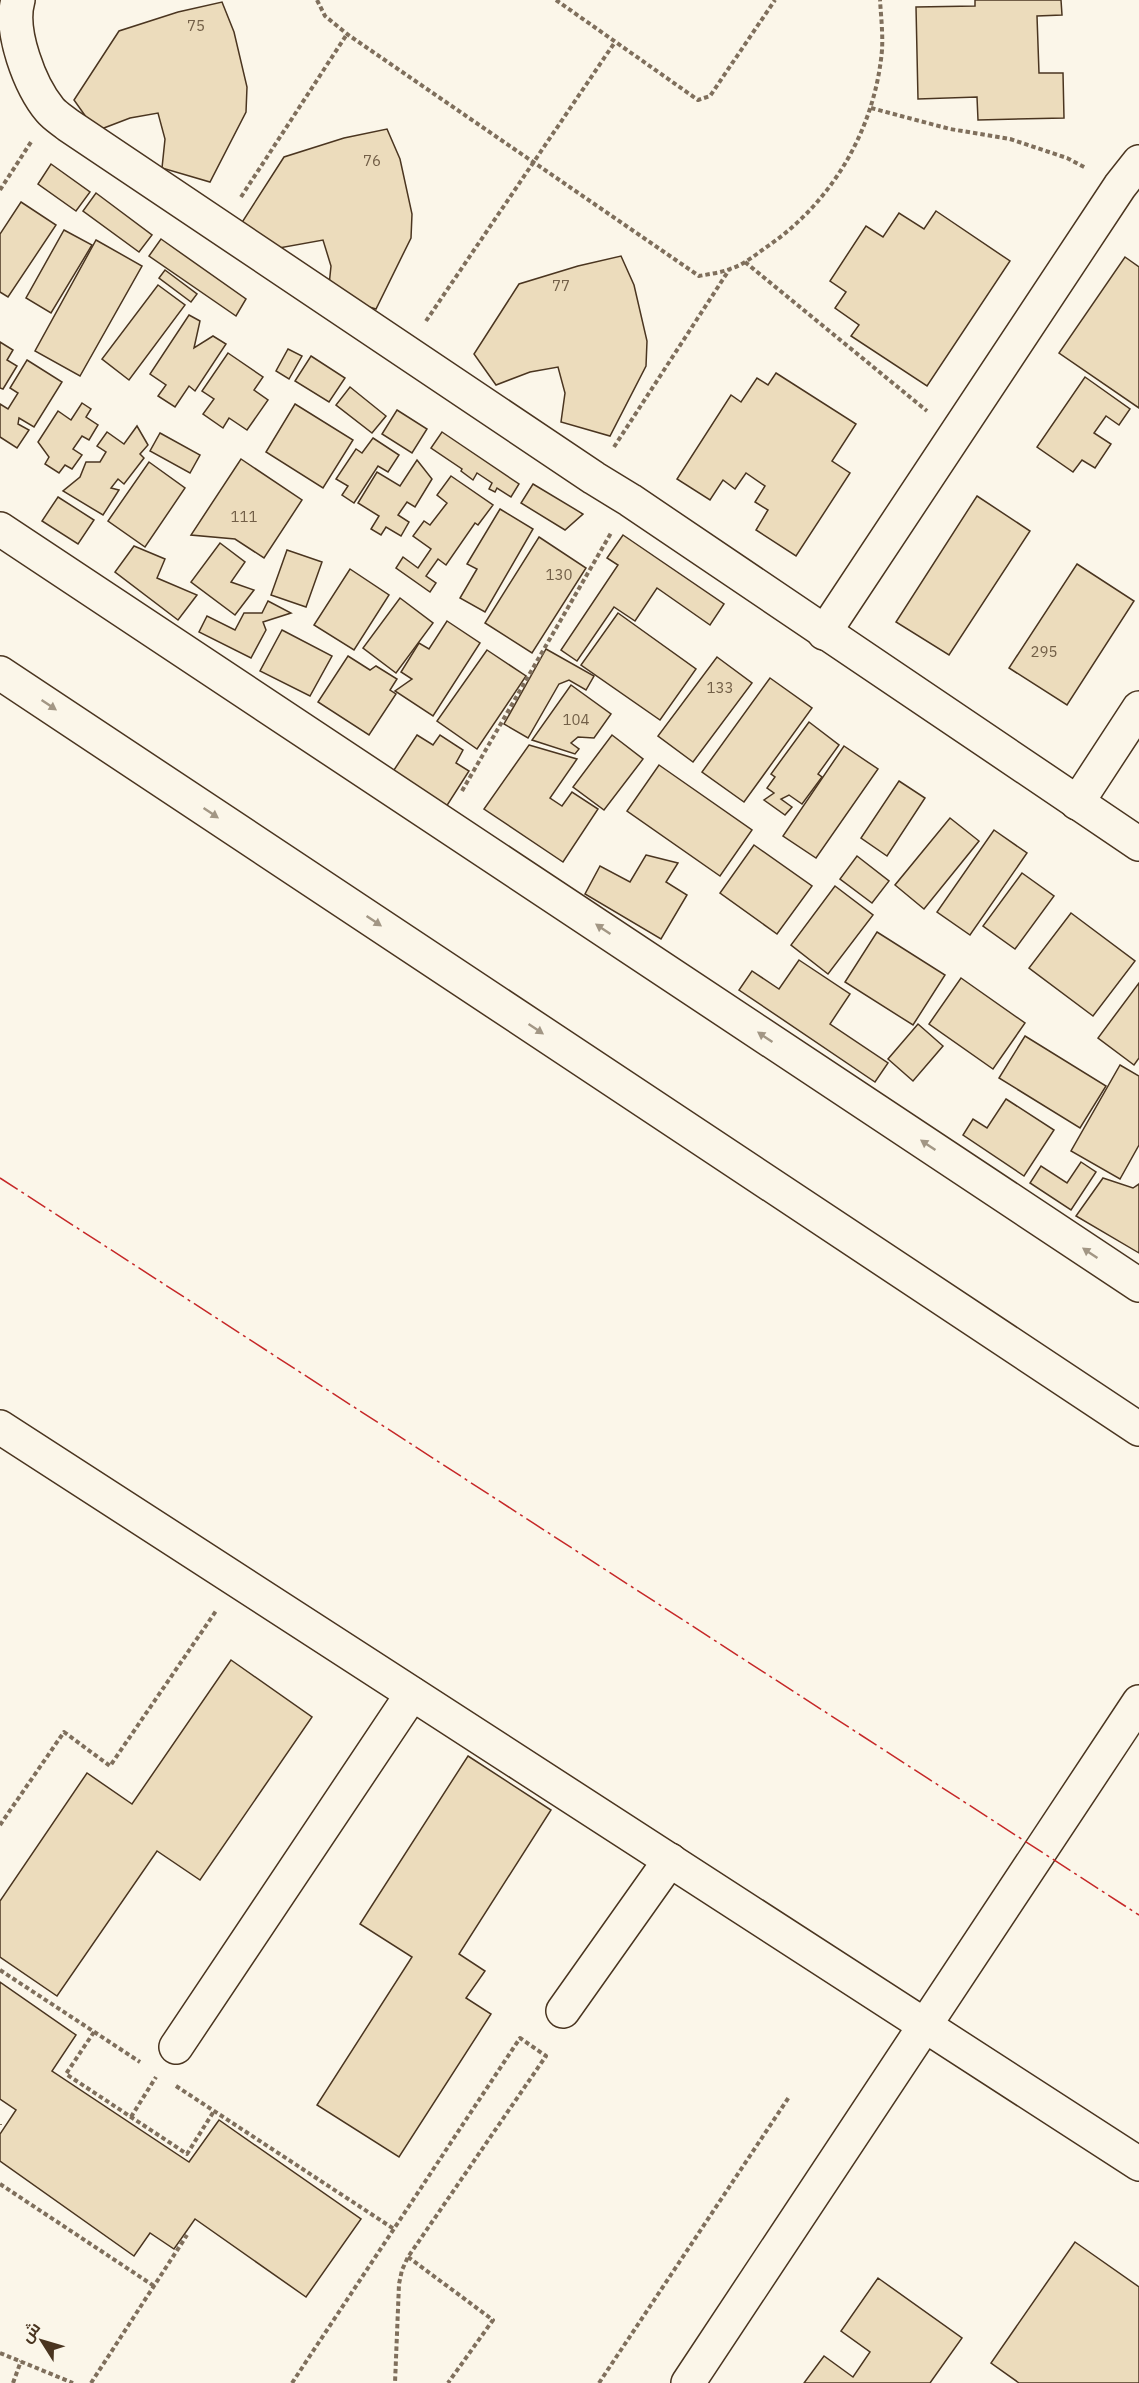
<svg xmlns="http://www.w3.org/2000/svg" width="1139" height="2383" viewBox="0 0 1139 2383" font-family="'IBM Plex Sans',Cairo,sans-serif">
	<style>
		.building { fill: #ecdcbc; stroke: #4a3520; stroke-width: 1.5 }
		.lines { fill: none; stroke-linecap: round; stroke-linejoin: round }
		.minor-casing { stroke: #4a3520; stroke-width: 36 }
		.path { stroke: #7f6f5c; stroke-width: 4; stroke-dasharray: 4.5 3; stroke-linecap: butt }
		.minor { stroke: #fbf6e9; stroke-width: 33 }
		.power { stroke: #c62828; stroke-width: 1.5; stroke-dasharray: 21 4.5 3 4.5; stroke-linecap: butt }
		.oneway { fill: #a29684 }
		.labels { text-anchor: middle; stroke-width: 4.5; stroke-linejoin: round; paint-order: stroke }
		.number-label { font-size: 15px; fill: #725f47 }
	</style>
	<rect width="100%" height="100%" fill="#fbf6e9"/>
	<g class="building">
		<polygon points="975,0 1061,0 1062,15 1037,16 1039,73 1063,73 1064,118 978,120 977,97 918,99 916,7 975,6"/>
		<polygon points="222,2 234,32 247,87 246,112 210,182 162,168 165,139 158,113 130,118 96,131 74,100 119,31 178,12"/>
		<polygon points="387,129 400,159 412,214 411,238 376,309 328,295 331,266 323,240 268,250 239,227 284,157 344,138"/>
		<polygon points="51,164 90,192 76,211 38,184"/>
		<polygon points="96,193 152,235 139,252 83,211"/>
		<polygon points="21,202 56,225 8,297 0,292 0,234"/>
		<polygon points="936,211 1010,261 927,386 851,336 859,325 835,308 846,292 830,281 866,226 883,237 899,213 924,229"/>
		<polygon points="64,230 92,245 51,313 26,298"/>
		<polygon points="161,239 246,299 236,316 149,256"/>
		<polygon points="96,240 142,266 80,376 35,351"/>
		<polygon points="621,256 634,285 647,341 646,366 610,436 561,422 565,393 558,367 530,372 496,385 474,354 519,284 578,266"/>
		<polygon points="1125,257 1139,267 1139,408 1059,353"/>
		<polygon points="165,270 197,294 191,302 159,278"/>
		<polygon points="158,285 185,305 129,380 102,359"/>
		<polygon points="189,315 200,321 194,348 213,336 226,344 195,391 189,386 175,407 158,396 166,385 150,374"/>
		<polygon points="0,342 13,350 7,360 17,366 3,389 0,388"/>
		<polygon points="288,349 302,356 289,379 276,371"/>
		<polygon points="228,353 263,377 254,390 268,400 247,430 229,418 223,428 203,414 214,399 202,391"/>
		<polygon points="311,356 345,378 329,402 295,381"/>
		<polygon points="27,360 62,382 34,427 19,418 18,424 29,430 17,448 0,437 0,404 8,409 18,393 10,388"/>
		<polygon points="776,373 856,424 832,461 850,473 796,556 756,530 768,510 755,502 765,486 746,473 735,489 723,480 710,500 677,479 731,395 741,402 757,378 768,385"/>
		<polygon points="1085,377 1130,409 1119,425 1106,416 1094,433 1111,444 1095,468 1082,460 1073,472 1037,447"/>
		<polygon points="350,387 386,416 372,433 336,405"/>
		<polygon points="82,403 91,409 86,417 98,425 89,440 82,436 73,449 82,455 72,469 65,465 59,473 45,464 49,457 38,442 58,411 71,420"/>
		<polygon points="295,404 353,440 323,488 266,452"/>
		<polygon points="397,410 427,429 412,453 382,434"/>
		<polygon points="137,426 148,445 140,454 144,458 124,484 118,479 111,488 119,490 103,515 63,491 80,477 86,462 100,462 106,452 97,446 107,432 124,444"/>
		<polygon points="442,432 519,484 511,497 497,488 495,492 489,489 492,483 477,473 473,480 461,471 462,469 431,448"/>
		<polygon points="160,433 200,455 190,473 150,451"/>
		<polygon points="373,438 399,455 388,472 378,466 354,503 342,495 348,486 336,479 356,449 362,453"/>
		<polygon points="241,459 302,500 264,558 235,539 191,535"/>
		<polygon points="417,460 432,479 415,507 407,502 398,515 409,522 401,536 386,527 381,535 371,529 379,516 358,503 377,472 400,486"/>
		<polygon points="149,462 185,488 145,547 108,521"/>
		<polygon points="451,476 493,505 478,525 475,523 446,565 438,559 426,576 436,583 430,592 396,568 403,557 418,568 431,549 413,536 424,521 430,525 447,503 437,495"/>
		<polygon points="533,484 583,514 565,530 521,503"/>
		<polygon points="977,496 1030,531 949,655 896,622"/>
		<polygon points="58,497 94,520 78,544 42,521"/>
		<polygon points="500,509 533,529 485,612 460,598 477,569 467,564"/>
		<polygon points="623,535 724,604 710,625 657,588 635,621 614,607 577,661 561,650 618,565 607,558"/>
		<polygon points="539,537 586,568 532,653 485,623"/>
		<polygon points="220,543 245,562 231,582 254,590 235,615 191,582"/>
		<polygon points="134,546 165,559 157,578 197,595 178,620 115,572"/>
		<polygon points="287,550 322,562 306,607 271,595"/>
		<polygon points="1077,564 1134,601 1067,705 1009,668"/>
		<polygon points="350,569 389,595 354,650 314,625"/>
		<polygon points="400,598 433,623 396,673 363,648"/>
		<polygon points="268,601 291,613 263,622 266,630 251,658 199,632 207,616 235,630 244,613 262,613"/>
		<polygon points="618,613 696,669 660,720 581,665"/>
		<polygon points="447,621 480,643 433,716 395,691 412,679 401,672 419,643 429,649"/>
		<polygon points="282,630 332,656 310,696 260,671"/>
		<polygon points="546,649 594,676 586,690 569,680 559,684 528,738 504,724"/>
		<polygon points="487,650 526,676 477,749 437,721"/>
		<polygon points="348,656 370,670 376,666 397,679 390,690 396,694 369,735 318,702"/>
		<polygon points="717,657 752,683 693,762 658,736"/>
		<polygon points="770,678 812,708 744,802 702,772"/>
		<polygon points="571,685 611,714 594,738 578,737 571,743 579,749 575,754 532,740"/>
		<polygon points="809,722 839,745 818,774 822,777 802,804 789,795 781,799 792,807 785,815 764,800 774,793 767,788 775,777 771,774"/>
		<polygon points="417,735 433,745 440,735 463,750 456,763 469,771 446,807 392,773"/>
		<polygon points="612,735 643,759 604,810 573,787"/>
		<polygon points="529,745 577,759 550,798 562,806 572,792 598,809 563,862 484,809"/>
		<polygon points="844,746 878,769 816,858 783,836"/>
		<polygon points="659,765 752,830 720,876 627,811"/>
		<polygon points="899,781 925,798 887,856 861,838"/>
		<polygon points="950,818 979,841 924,909 895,885"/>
		<polygon points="994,830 1027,853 970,935 937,912"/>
		<polygon points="754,845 812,886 777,934 720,893"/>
		<polygon points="646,855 678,863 666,882 687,895 661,939 585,894 600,866 630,882"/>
		<polygon points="857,856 889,881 872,903 840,879"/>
		<polygon points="1022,873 1054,896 1015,949 983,926"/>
		<polygon points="835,886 873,915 828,974 791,945"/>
		<polygon points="1071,913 1135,961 1093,1016 1029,968"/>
		<polygon points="877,932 945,975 913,1025 845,982"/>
		<polygon points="799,960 850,994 830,1024 888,1063 875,1082 739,990 752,971 779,989"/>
		<polygon points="961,978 1025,1023 993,1069 929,1024"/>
		<polygon points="1139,983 1139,1058 1134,1065 1098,1038"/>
		<polygon points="918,1024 943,1046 913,1081 888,1059"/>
		<polygon points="1025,1036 1106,1086 1080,1128 999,1078"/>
		<polygon points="1120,1065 1139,1076 1139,1145 1120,1179 1071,1151"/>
		<polygon points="1006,1099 1054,1130 1024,1176 963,1135 973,1119 987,1128"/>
		<polygon points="1081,1162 1096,1172 1071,1210 1030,1183 1041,1166 1067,1183"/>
		<polygon points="1103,1178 1133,1188 1139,1184 1139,1253 1076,1216"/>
		<polygon points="231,1660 312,1717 200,1880 157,1851 57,1996 0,1957 0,1901 87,1773 132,1804"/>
		<polygon points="468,1756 551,1810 459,1954 485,1971 466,1998 491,2014 399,2157 317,2105 412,1957 360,1924"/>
		<polygon points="0,1982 76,2035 52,2071 189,2162 219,2120 361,2219 306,2297 195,2219 174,2249 150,2233 134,2256 0,2161 0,2134 16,2110 0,2099"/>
		<polygon points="1075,2242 1139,2287 1139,2383 1019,2383 991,2363"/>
		<polygon points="878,2278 962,2338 930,2383 804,2383 824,2356 853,2377 870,2352 841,2331"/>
	</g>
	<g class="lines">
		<g class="minor-casing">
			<g id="minor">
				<path d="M18,0C9,31 30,86 50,110C55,116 62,120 68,125L594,478L630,500L1139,844"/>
				<polyline points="0,529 1139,1285"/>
				<polyline points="824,633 1120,186 1139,162"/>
				<polyline points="0,673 1139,1429"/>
				<polyline points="1077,803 1139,708"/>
				<polyline points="0,1427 1139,2164"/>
				<polyline points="563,2011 670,1860"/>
				<polyline points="176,2047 412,1694"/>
				<polyline points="688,2383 1139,1702"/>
			</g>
		</g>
		<g class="path">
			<path d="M317,0L325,16L347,34L699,276C709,274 720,273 730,269C743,265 754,256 765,248C831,204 875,130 882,50C883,34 881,16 880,0"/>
			<polyline points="556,0 698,100 710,96 775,0"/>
			<polyline points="871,108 950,129 1010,139 1067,158 1086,168"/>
			<polyline points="0,190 31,142"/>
			<polyline points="241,197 347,34"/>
			<polyline points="745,262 927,411"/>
			<polyline points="426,321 615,42"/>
			<polyline points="614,447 729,270"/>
			<polyline points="462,791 611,533"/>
			<polyline points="0,1825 64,1732 110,1766 216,1611"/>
			<polyline points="0,1970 140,2062"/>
			<polyline points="94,2032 66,2074 187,2154 214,2111"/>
			<polyline points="176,2086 394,2229"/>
			<polyline points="131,2117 156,2077"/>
			<polyline points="0,2124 0,2125"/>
			<polyline points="0,2184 154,2286"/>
			<polyline points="408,2257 493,2320 448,2383"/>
			<polyline points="0,2353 73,2383"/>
			<polyline points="13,2383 21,2361"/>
			<polyline points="91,2383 187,2235"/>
			<polyline points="292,2383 520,2038 546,2056 408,2257 402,2270 399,2284 395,2383"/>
			<polyline points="599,2383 789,2097"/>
		</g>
		<use href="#minor" class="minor"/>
		<polyline class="power" points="0,1178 1139,1915"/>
	</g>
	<defs><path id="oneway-solid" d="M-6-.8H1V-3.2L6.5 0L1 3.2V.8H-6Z" transform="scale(1.5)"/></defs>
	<g class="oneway">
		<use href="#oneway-solid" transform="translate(49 705) rotate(34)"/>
		<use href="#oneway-solid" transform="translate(211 813) rotate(34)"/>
		<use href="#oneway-solid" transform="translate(374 921) rotate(34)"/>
		<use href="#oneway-solid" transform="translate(603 929) rotate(-146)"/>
		<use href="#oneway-solid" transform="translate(536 1029) rotate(34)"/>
		<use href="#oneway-solid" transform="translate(765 1037) rotate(-146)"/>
		<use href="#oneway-solid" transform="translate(928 1145) rotate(-146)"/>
		<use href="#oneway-solid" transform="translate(1090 1253) rotate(-146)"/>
	</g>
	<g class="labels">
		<g class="number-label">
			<text x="196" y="31">75</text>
			<text x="372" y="166">76</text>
			<text x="561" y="291">77</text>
			<text x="244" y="522">111</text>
			<text x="559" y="580">130</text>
			<text x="1044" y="657">295</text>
			<text x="720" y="693">133</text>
			<text x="576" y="725">104</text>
		</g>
	</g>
	<g transform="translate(42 2341) rotate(307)" stroke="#fbf6e9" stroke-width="4.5" paint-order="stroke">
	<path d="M0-4.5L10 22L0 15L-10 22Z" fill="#4a3520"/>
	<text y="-9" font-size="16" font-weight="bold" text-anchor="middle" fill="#4a3520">ش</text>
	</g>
</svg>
